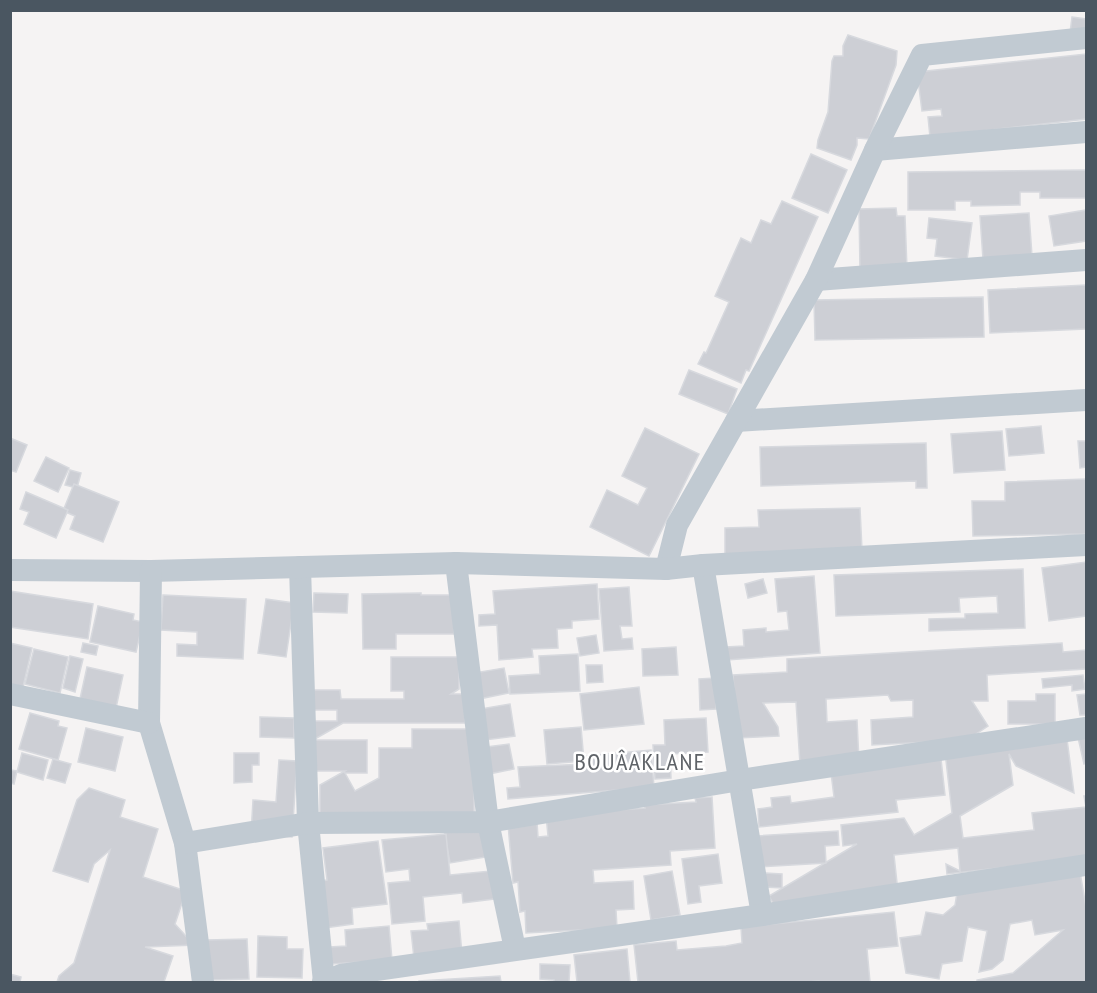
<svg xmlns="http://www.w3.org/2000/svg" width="1097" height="993" viewBox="0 0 1097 993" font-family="'PT Sans Narrow',sans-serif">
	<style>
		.building { fill: #cdcfd5; stroke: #d7d9de; stroke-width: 1.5 }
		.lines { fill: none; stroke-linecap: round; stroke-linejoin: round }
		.minor { stroke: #c1cad2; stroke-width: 22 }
		.labels { text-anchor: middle; stroke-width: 5; stroke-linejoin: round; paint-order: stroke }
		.quarter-label { font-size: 24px; letter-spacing: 1.5px; fill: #5f6368; stroke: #fff }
	</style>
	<rect width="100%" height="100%" fill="#f5f3f3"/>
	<g class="building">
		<polygon points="1072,17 1086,19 1086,29 1070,33"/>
		<polygon points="848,35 897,51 896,65 869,139 857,138 857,145 851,160 817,148 818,140 828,112 832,61 834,56 843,56 843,46"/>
		<polygon points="1086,54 1086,119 930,137 928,117 942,116 941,109 922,111 917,72"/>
		<polygon points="811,154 847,170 828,213 792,198"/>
		<polygon points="1086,170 1086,198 1040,198 1040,192 1020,192 1020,205 971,206 971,201 955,201 955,210 908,210 908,172"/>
		<polygon points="782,201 818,217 749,371 746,370 741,383 698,364 704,352 706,353 729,302 715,296 741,238 751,243 761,220 771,224"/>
		<polygon points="896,208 897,216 905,216 907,269 860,270 859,209"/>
		<polygon points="1086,210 1086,241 1054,246 1049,216"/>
		<polygon points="1029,213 1032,256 983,259 980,216"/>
		<polygon points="929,218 972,223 967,260 935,256 937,239 927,238"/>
		<polygon points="1086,285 1086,329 990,333 988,290"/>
		<polygon points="983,297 984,337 815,340 814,300"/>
		<polygon points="689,370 737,389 728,414 679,394"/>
		<polygon points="1041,426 1044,453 1009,456 1006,429"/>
		<polygon points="645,428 699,454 649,556 590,527 607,490 638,505 647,488 622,476"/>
		<polygon points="1002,431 1005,470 954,473 951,434"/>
		<polygon points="10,438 27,445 16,472 10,470"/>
		<polygon points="1078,441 1086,441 1086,467 1080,468"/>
		<polygon points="926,443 927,488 916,488 916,481 761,486 760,447"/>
		<polygon points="46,457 69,468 58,492 34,481"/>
		<polygon points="70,470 81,473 77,488 65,485"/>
		<polygon points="1086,479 1086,534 973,536 972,501 1005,501 1005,482"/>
		<polygon points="74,484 119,502 103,542 70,529 75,516 63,511"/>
		<polygon points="26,492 68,510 56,538 24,524 29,512 20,509"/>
		<polygon points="860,508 862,550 725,554 725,528 759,527 758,510"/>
		<polygon points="1086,562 1086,616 1049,621 1042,568"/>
		<polygon points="1023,569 1025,628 929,631 929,619 965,618 965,614 998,613 997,596 959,598 960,612 836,616 834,575"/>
		<polygon points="814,576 820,653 727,660 726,647 744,646 743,630 766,628 766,632 789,630 787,611 778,612 775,579"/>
		<polygon points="763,579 767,593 748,598 745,584"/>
		<polygon points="597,584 599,619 572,621 572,628 557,629 558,648 532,649 533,657 499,660 497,625 479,626 479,615 495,614 493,591"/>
		<polygon points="629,587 632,626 620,626 622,639 632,638 633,649 604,651 599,589"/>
		<polygon points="10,591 93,604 88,639 10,627"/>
		<polygon points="314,593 348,594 347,613 313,612"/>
		<polygon points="421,593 421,595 453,595 454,634 396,634 396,649 363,649 362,594"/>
		<polygon points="163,595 246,599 243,659 177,656 177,644 197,645 197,632 161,630"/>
		<polygon points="266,599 294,603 286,657 258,653"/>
		<polygon points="98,606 134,614 133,620 143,622 136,652 90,642"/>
		<polygon points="596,635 599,653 580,656 577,638"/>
		<polygon points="10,643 32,648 23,687 10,684"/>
		<polygon points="83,643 98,646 96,655 81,652"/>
		<polygon points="1062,643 1063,652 1086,650 1086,669 987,675 988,701 972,701 988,726 967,740 872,745 871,720 913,717 913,700 891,701 888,695 826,699 827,722 857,720 859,761 800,764 796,702 763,703 778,727 779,736 737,738 733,675 787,672 787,659"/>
		<polygon points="676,647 678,675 643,676 642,649"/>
		<polygon points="34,649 68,657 60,693 25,684"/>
		<polygon points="578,654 580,691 510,694 509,676 540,674 539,656"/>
		<polygon points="70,656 83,659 75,692 63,688"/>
		<polygon points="391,657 459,657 459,689 451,694 465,694 465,723 343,723 313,740 367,740 367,773 345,773 355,791 379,778 379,748 412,748 412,729 474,729 474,819 320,819 320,785 345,771 312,771 312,721 337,721 337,710 306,710 306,690 340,690 341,699 404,699 404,691 391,691"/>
		<polygon points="586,665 602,665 603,682 587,683"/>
		<polygon points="87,667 123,675 116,708 80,699"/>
		<polygon points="504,668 509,693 479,699 474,673"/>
		<polygon points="1083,675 1085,689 1072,691 1072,685 1043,688 1042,679"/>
		<polygon points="715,678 716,709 700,710 699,679"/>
		<polygon points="639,687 644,724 584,730 580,694"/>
		<polygon points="1036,694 1055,694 1055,724 1008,724 1008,701 1036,701"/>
		<polygon points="1086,694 1086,715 1080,715 1077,695"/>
		<polygon points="510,704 515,736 485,740 480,709"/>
		<polygon points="30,713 59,721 58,726 67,728 58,760 19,749"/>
		<polygon points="260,717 294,718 294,738 260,737"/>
		<polygon points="706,718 708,752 670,754 671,778 655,779 653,745 665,745 664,720"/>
		<polygon points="581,727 584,761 547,764 544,730"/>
		<polygon points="86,728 123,737 115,771 78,762"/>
		<polygon points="1086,731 1086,763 1084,764 1077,733"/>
		<polygon points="1067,739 1074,793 1016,766 1009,754 1013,785 960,816 963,838 1034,830 1032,813 1086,807 1084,796 1086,796 1086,858 947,874 946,864 960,871 958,848 894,855 898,892 774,905 769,896 857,844 843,846 841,825 904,818 914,835 952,813 945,752"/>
		<polygon points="509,744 514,769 484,775 479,748"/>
		<polygon points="651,750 654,787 508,799 507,788 520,787 518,767 587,764 586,756"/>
		<polygon points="22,753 48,760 43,780 17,772"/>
		<polygon points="234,753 259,753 259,765 252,765 252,782 234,783"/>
		<polygon points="53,759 71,764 65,783 47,778"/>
		<polygon points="941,759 945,795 896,800 898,812 759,827 758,809 772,807 771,798 790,796 791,803 834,797 831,773"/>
		<polygon points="279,760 297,761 292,837 251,834 253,800 276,802"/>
		<polygon points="10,770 17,771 14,784 10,783"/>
		<polygon points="89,788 125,800 120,817 158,829 143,877 186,891 175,924 194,945 145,947 173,956 164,982 57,982 59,976 74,963 110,850 94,864 88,882 53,871 77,800"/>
		<polygon points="712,797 715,848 670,851 671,865 593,870 594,883 633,881 634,909 616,910 617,928 526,933 525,911 520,912 518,882 513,883 508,824 537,822 538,837 548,836 546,815 645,808 644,805 696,802 695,798"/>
		<polygon points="481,824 486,857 450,863 444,830"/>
		<polygon points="838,831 839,845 825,846 826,863 756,867 754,836"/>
		<polygon points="446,834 450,875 491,871 494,899 463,903 462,893 423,897 425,921 392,924 388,883 410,881 409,869 386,872 382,840"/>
		<polygon points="378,841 387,904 352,908 353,924 325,928 319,881 327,880 323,848"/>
		<polygon points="718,854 722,883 699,886 701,902 688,904 682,859"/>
		<polygon points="672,871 680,915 651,920 644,876"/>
		<polygon points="1080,872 1086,907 1086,982 977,982 977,980 1013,973 1063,930 1035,935 1032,920 1010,924 1003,960 992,969 979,972 987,931 968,927 962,961 942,964 939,979 906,973 900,938 921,935 926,912 943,915 955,905 957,893"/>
		<polygon points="765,873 782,874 782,888 765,887"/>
		<polygon points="894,912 898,946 867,949 870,982 819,982 819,981 808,982 638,982 634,945 676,941 677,950 726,946 742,943 741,927"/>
		<polygon points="459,921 462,954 414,958 411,931 428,930 427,924"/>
		<polygon points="389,926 392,960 331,964 330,947 346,946 345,930"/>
		<polygon points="258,936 287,937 287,949 303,949 302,978 257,977"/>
		<polygon points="247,939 249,979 208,980 207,940"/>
		<polygon points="627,949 630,982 577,982 574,955"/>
		<polygon points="540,964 570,965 569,982 554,982 554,980 540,979"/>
		<polygon points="10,974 21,977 20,982 10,982"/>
		<polygon points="500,976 501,982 419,982 419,981"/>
	</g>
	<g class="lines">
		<g class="minor">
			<polyline points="875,150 1086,132"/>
			<polyline points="816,280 1086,260"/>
			<polyline points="736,421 1086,400"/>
			<polyline points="456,563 488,822 515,949"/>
			<polyline points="703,565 762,915"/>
			<polyline points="300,567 308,823 324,982"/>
			<polyline points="666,569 677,525 816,280 875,150 922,55 1086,38"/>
			<polyline points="10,570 151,571 456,563 666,569 703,565 1086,545"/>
			<polyline points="151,571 149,723 185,843 203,982"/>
			<polyline points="10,694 149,723"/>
			<polyline points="185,843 308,823 488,822 740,780 1086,728"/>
			<polyline points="323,982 341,975 762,915 1086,865"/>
		</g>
	</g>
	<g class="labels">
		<g class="quarter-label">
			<text x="640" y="770">BOUÂAKLANE</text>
		</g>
	</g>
	<rect width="1097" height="993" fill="none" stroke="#4a5661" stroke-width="24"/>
</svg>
